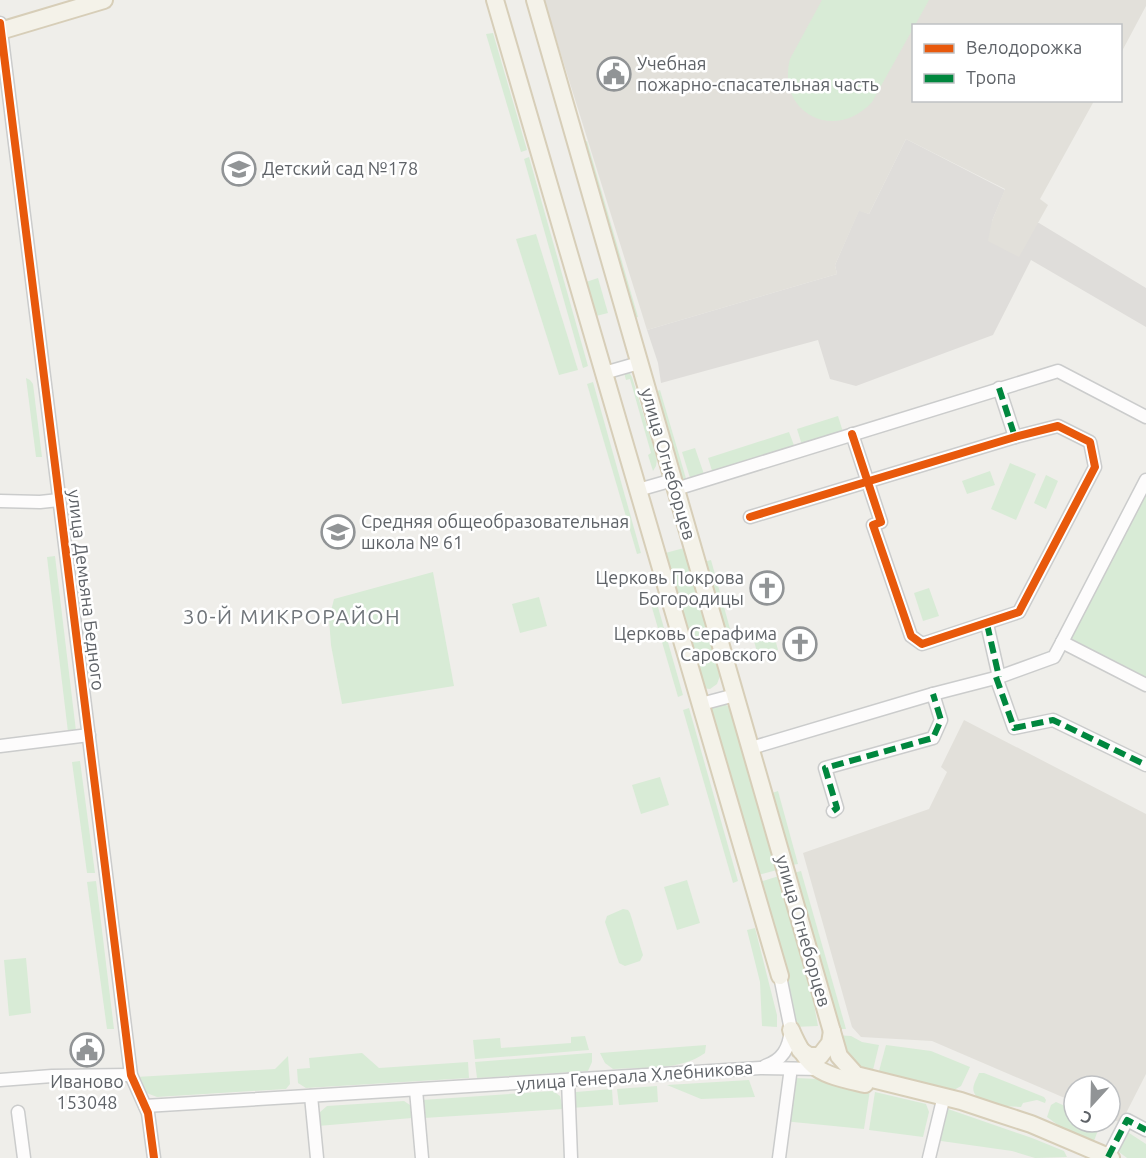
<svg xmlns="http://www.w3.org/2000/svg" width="1146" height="1158" viewBox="0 0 1146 1158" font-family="Ubuntu,sans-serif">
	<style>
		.industrial { fill: #dfddda }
		.education { fill: #e2e0da }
		.green { fill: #d8ebd6 }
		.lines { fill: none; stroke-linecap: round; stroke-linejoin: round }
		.minor-casing { stroke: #cbcccc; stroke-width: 15 }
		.major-casing { stroke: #d7ceb8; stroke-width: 20 }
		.minor { stroke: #fdfcfc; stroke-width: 12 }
		.major { stroke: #f4f2e9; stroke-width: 16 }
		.quiet { stroke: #00873e; stroke-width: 6; stroke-dasharray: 12 6; stroke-linecap: butt }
		.cycleway-casing { stroke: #fff; stroke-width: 11 }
		.cycleway { stroke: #e8590c; stroke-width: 8 }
		.labels { text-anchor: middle; stroke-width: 5; stroke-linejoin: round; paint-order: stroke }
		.poi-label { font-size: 18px; fill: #5f6368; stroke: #fff; text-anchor: start }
		.street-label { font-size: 18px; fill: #5f6368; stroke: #fff }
		.quarter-label { font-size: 21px; letter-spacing: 1.5px; fill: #70757a; stroke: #fff }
	</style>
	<rect width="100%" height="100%" fill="#efeeea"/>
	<polygon class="industrial" points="906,139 1005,190 992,221 1039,223 1146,288 1146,327 1031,260 993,335 856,386 830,379 818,340 661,383 658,363 647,330 837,274 835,265 859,210 869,214"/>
	<g class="education">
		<polygon points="544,0 1146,0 1146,6 1121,53 1120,26 914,26 914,100 1094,101 1040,199 1048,205 1019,257 988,241 992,221 1005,189 906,139 869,214 859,211 835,265 837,274 647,330"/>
		<polygon points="964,720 1146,814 1146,1074 1121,1123 1110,1118 1110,1086 1074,1086 1074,1102 932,1041 861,1037 852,1027 803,853 929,809 947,772 941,767"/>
	</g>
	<g class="green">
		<path d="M822,0H929L872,102C835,143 776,113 790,59Z"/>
		<polygon points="493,33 527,150 521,152 486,34"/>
		<polygon points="587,141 638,317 633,318 581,143"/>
		<polygon points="529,157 588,366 583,368 524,159"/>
		<polygon points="536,234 578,370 559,375 516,239"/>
		<polygon points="598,278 608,313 596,316 586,282"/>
		<polygon points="623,369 629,372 632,377 657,459 656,466 653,471 648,455 651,453 630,379 626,380"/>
		<polygon points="26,378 30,380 33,384 42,457 36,457"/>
		<polygon points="593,382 641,553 637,554 587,384"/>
		<polygon points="660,390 687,482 681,484 654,392"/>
		<polygon points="838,416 843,432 802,445 797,429"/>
		<polygon points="789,432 795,448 713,474 708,458"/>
		<polygon points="695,448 705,477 691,481 682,452"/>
		<polygon points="1010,463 1036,474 1016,520 991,509"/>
		<polygon points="990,471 995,485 967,494 962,481"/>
		<polygon points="1046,475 1058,481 1046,509 1034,503"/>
		<polygon points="1146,483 1146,683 1065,642"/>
		<polygon points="684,548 720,676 717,684 710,689 701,688 658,555"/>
		<polygon points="55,556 76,731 68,732 47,557"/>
		<polygon points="711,560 732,636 724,638 703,562"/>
		<polygon points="433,572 454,686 342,704 331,645 329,619 334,599"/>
		<polygon points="929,588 939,616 923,621 914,593"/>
		<polygon points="648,594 658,607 683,695 678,697"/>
		<polygon points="539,597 547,626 520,633 512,604"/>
		<polygon points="773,631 778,650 758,656 753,637"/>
		<polygon points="724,703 730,708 777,870 754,876 706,707"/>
		<polygon points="689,708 738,881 733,883 683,710"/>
		<polygon points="80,761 95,873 87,873 72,762"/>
		<polygon points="660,777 669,805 641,814 632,785"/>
		<polygon points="778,791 798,864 792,865 772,793"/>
		<polygon points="801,871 846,1029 834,1029 794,873"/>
		<polygon points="779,876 811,989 818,1026 793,1027 756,883"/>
		<polygon points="687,880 700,923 677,930 664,887"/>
		<polygon points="96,881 114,1029 107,1029 87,882"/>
		<polygon points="623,909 628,910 630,913 643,955 640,961 625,966 619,963 605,922 607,916"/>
		<polygon points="755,928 777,1015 777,1027 762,1026 760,982 747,930"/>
		<polygon points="26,958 31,1013 9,1016 4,960"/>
		<polygon points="834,1035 851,1036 862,1042 879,1045 873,1070 852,1064"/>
		<polygon points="585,1036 589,1050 475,1059 473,1040 500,1038 501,1048 571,1043 571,1037"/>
		<path d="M706,1045L705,1053C681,1071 642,1067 613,1069L605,1063L600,1053Z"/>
		<polygon points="886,1045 931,1051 970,1067 961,1086 954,1090 879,1071"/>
		<polygon points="362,1053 379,1068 468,1062 469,1078 306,1088 298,1083 297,1069 310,1068 309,1058"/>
		<polygon points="590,1053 592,1053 592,1062 588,1071 477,1078 475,1062"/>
		<polygon points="288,1056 290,1084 286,1089 157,1097 144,1092 136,1077 275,1069"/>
		<path d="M979,1073H984L1044,1097L1046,1100L1045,1103L1037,1100L1023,1103L1021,1107L1002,1106L977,1097C969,1089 976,1081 979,1073Z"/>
		<polygon points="795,1078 818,1079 870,1090 864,1129 783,1121"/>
		<polygon points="749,1080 755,1097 701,1099 667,1085"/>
		<polygon points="657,1086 658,1102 619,1105 617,1089"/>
		<polygon points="612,1089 613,1105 571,1108 573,1094 576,1092"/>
		<polygon points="553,1091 560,1096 563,1109 424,1118 422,1100"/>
		<polygon points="875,1092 926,1104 929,1112 923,1137 869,1130"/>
		<polygon points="404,1101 410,1105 412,1118 318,1126 319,1113 327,1106"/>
		<polygon points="1056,1102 1074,1110 1074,1122 1101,1122 1094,1141 1062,1128 1047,1117 1051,1105"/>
		<polygon points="948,1109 1032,1138 1064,1151 1067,1157 1035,1158 1012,1151 934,1140 943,1111"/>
		<polygon points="1126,1131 1146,1144 1146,1158 1127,1158 1119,1152 1119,1148"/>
	</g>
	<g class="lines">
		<g class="minor-casing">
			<g id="minor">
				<polyline points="0,23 131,1075 148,1113 154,1158"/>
				<polyline points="604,373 639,363"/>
				<polyline points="999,388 1015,437"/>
				<polyline points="676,489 1058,371 1146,417"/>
				<polyline points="638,490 673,480"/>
				<polyline points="0,501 40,502 59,500"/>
				<polyline points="750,517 1015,437 1058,426 1090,442 1095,467 1019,612 922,644 911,636 873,525 881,522 852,434"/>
				<polyline points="987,624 999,677"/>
				<polyline points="1062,642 1146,480"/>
				<polyline points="996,677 1014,728 1053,720 1146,765"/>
				<polyline points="701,704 735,695"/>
				<polyline points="0,746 89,735"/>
				<polyline points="751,748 933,694 999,677 1054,657 1062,642 1146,685"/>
				<polyline points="833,811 837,808 825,768 933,738 941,720 933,694"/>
				<path d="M765,1066C783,1060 789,1048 791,1030L780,976"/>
				<polyline points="0,1080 52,1076 131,1075"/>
				<polyline points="568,1080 571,1158"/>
				<polyline points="416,1090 422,1158"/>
				<polyline points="311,1096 317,1158"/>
				<polyline points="145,1106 760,1068 821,1069"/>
				<polyline points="18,1112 24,1158"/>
				<polyline points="1108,1157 1127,1120 1146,1130"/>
				<polyline points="779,1158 790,1075"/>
				<polyline points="929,1158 942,1104"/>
			</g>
		</g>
		<g class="major-casing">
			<g id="major">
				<polyline points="495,0 780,976"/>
				<polyline points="535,0 839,1056 856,1075 961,1101 994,1112 1031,1124 1111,1158"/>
				<polyline points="0,31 104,0"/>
				<path d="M791,1030C809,1073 823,1074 865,1084"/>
				<polyline points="800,1050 809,1056 820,1056 830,1043 832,1031"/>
			</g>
		</g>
		<use href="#minor" class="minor"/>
		<use href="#major" class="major"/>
		<g class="quiet">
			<polyline points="999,388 1015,437"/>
			<polyline points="987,624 999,677"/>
			<polyline points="996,677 1014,728 1053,720 1146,765"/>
			<polyline points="833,811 837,808 825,768 933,738 941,720 933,694"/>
			<polyline points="1108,1157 1127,1120 1146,1130"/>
		</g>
		<g class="cycleway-casing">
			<g id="cycleway">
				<polyline points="0,23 131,1075 148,1113 154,1158"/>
				<polyline points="750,517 1015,437 1058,426 1090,442 1095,467 1019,612 922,644 911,636 873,525 881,522 852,434"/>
			</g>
		</g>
		<use href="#cycleway" class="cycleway"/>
	</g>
	<defs>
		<g id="civic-ring" transform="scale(1.725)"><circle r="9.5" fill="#fff" stroke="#919496" stroke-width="1.5"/><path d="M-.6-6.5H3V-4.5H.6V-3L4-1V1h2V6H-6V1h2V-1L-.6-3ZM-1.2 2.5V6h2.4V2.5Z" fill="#919496"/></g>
		<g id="school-ring" transform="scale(1.725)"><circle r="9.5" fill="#fff" stroke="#919496" stroke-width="1.5"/><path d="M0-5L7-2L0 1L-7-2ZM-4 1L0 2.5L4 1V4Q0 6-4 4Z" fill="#919496"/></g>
		<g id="church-ring" transform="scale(1.725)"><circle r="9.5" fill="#fff" stroke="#919496" stroke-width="1.5"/><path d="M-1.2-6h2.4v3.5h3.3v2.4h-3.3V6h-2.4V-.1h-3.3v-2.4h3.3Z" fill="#919496"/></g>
	</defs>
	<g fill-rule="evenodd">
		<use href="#civic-ring" x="614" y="74"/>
		<use href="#school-ring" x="239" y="169"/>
		<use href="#school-ring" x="338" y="532"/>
		<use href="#church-ring" x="767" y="588"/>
		<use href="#church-ring" x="800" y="644"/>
		<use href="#civic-ring" x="87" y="1050"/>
	</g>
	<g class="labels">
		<g class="poi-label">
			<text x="637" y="70">Учебная<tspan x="637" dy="21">пожарно-спасательная часть</tspan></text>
			<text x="262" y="175">Детский сад №178</text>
			<text x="361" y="528">Средняя общеобразовательная<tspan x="361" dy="21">школа № 61</tspan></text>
			<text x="744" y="584" text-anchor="end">Церковь Покрова<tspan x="744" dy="21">Богородицы</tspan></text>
			<text x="777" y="640" text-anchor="end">Церковь Серафима<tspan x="777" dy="21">Саровского</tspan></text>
			<text x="87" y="1088" text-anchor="middle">Иваново<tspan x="87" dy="21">153048</tspan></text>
		</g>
		<g class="street-label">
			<text transform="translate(668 464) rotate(74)" y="6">улица Огнеборцев</text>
			<text transform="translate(86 590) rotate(83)" y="6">улица Демьяна Бедного</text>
			<text transform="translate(803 931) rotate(74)" y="6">улица Огнеборцев</text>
			<text transform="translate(635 1076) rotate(-4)" y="6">улица Генерала Хлебникова</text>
		</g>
		<g class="quarter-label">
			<text x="292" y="624">30-Й МИКРОРАЙОН</text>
		</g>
	</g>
	<rect x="912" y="24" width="210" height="78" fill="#ffffff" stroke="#bfc1c3" stroke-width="1.5"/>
	<rect x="924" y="44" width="30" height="9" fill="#e8590c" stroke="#bfc1c3" stroke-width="1.5"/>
	<text x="966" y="54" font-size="18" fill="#5f6368">Велодорожка</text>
	<rect x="924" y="74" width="30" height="9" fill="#00873e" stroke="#bfc1c3" stroke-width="1.5"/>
	<text x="966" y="84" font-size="18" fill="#5f6368">Тропа</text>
	<g transform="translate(1092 1104) rotate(202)"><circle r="28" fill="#ffffff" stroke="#bfc1c3" stroke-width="1.5"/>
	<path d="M0-4.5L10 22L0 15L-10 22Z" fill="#919496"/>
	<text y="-9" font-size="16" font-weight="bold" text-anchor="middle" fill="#5f6368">С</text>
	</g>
</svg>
